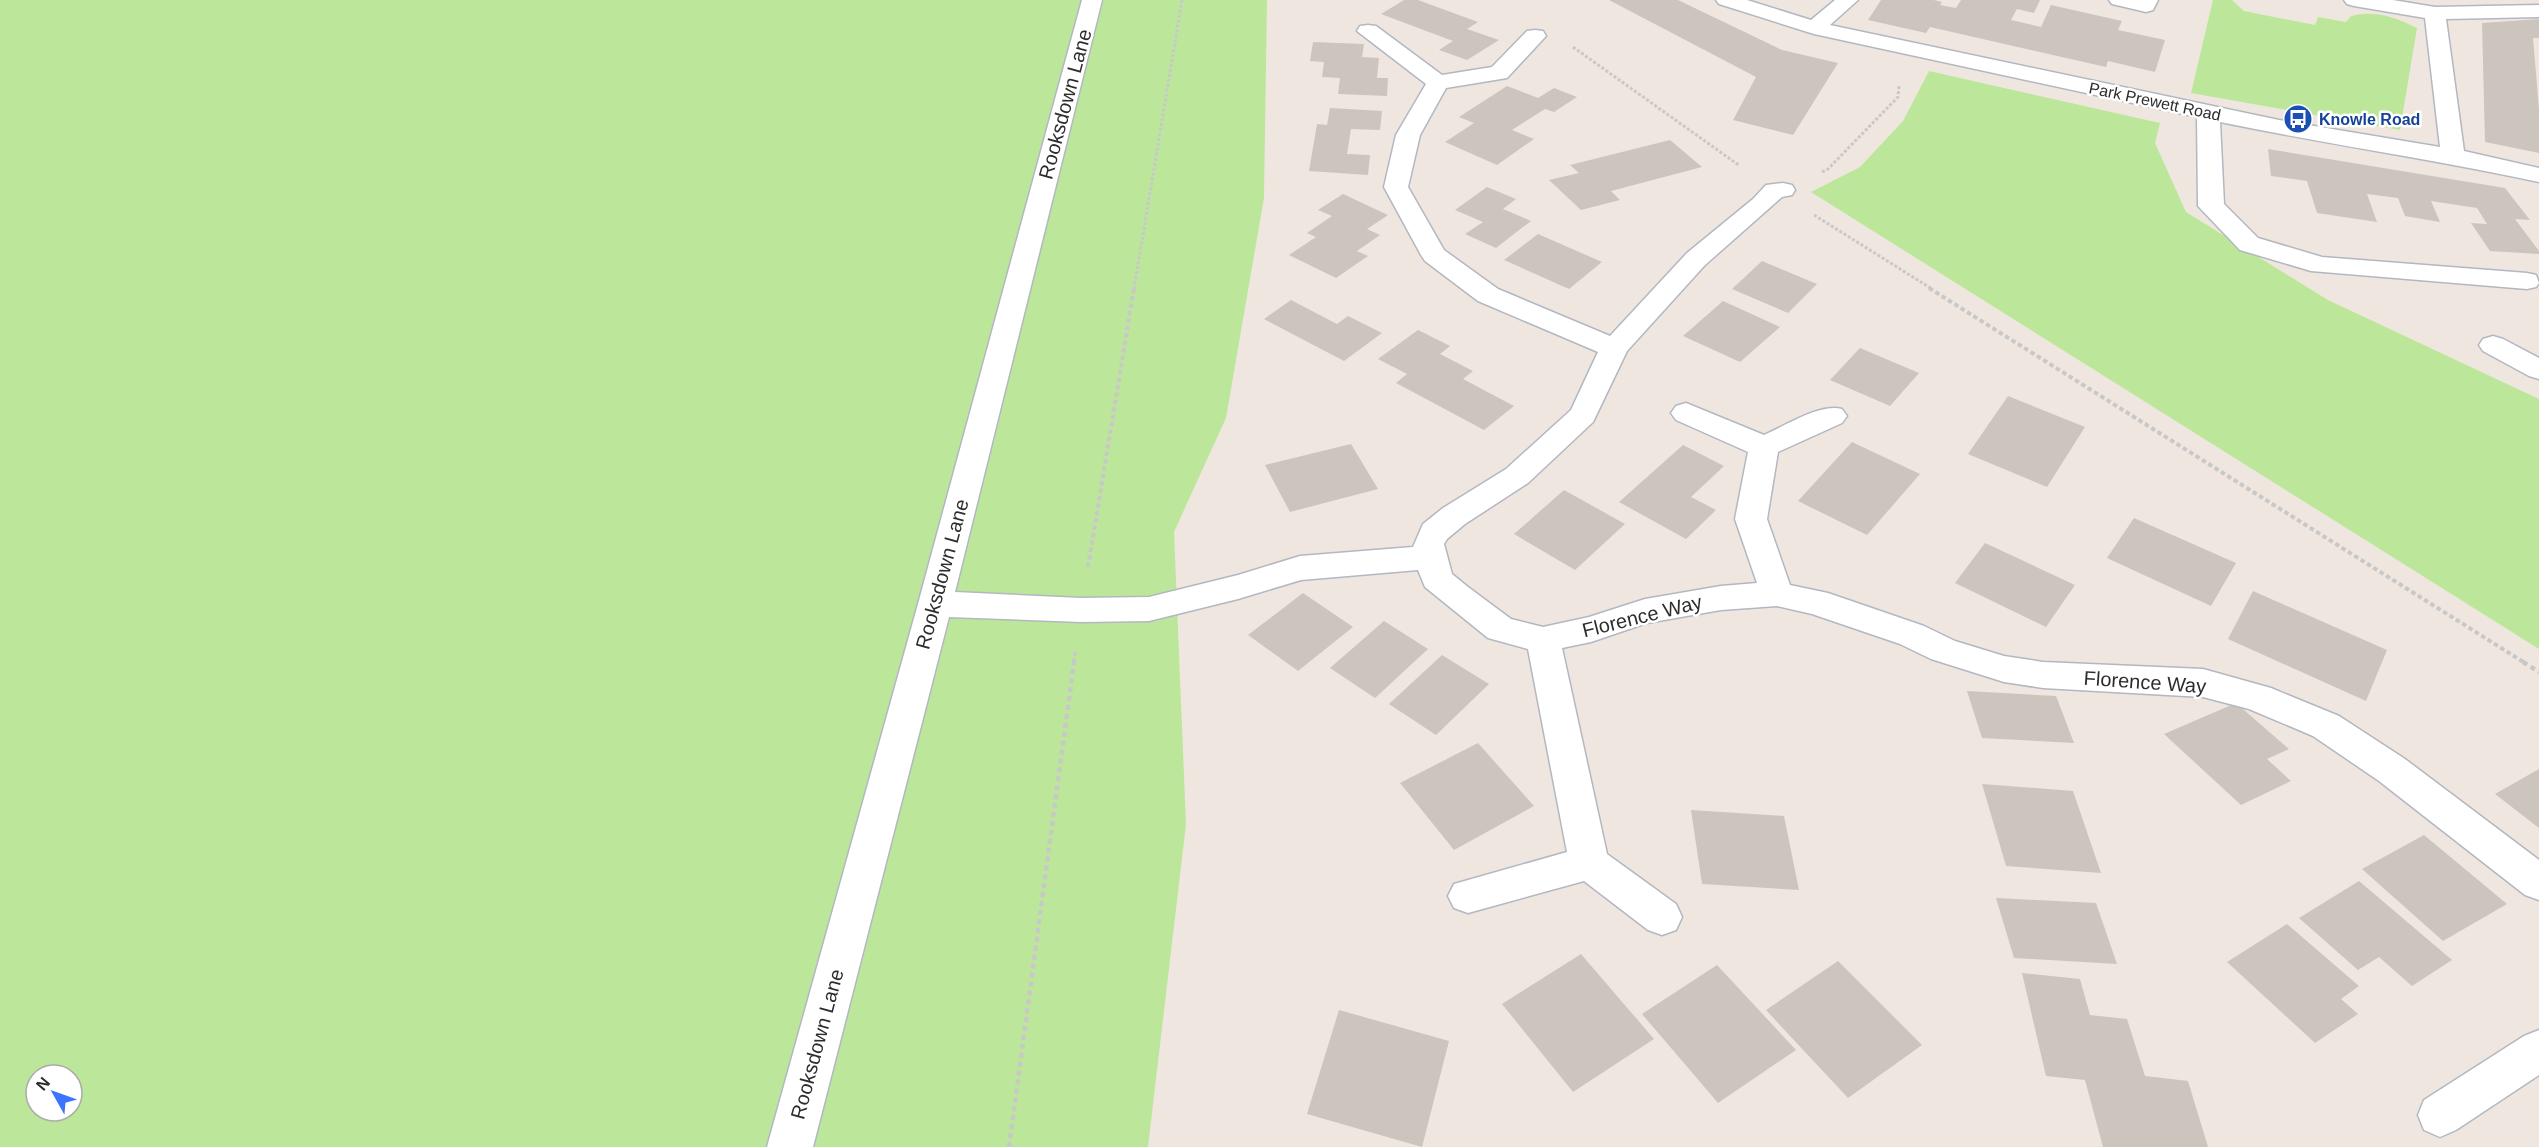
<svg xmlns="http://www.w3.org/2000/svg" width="2539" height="1147" viewBox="0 0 2539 1147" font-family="Arial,sans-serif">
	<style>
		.green { fill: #bce79a; fill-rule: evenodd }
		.building { fill: #cbc5bd }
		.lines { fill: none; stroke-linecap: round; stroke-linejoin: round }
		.minor-casing { stroke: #b3b7c1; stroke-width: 3 }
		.path-far2 { stroke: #c8c8c8; stroke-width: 3; stroke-dasharray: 3 2; stroke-linecap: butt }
		.path-far1 { stroke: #c8c8c8; stroke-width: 4; stroke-dasharray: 4.5 3; stroke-linecap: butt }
		.path { stroke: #c8c8c8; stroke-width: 4.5; stroke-dasharray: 5 4; stroke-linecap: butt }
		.minor { fill: #fff; fill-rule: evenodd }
		.labels { text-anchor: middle; stroke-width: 5; stroke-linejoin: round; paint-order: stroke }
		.far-street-label { font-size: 16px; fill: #2d2d2d; stroke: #fff }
		.far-transit-label { font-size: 16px; font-weight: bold; fill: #164399; stroke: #fff; text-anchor: start }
		.street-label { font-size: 20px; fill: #2d2d2d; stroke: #fff }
	</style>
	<rect width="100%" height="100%" fill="#efe7df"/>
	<g class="green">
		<path d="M0,0H1267L1264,198L1226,418L1174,532L1186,824L1148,1147H0ZM36,1075H72V1111H36Z"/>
		<path d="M2213,0H2232L2244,11L2315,25L2318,17L2346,22L2351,16C2376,10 2394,17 2417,28L2400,130L2191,93Z"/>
		<polygon points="1929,71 2160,123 2155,143 2186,212 2328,300 2539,399 2539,649 1811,192 1860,167 1903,121"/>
	</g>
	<g class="building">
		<polygon points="1404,0 1418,0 1478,22 1467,29 1499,40 1467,60 1439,50 1453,41 1381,14"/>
		<polygon points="1609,0 1678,0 1782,50 1838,63 1793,135 1733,120 1756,77"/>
		<polygon points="1881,0 1934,0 1942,2 1940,5 1956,8 1961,0 2040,0 2034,13 2017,9 2011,20 2041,27 2051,5 2122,21 2118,30 2165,40 2155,72 2108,61 2106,67 1930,27 1926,33 1868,20"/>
		<polygon points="2539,19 2539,38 2533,38 2539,109 2539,153 2485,142 2482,23"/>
		<polygon points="1313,42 1364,44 1362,57 1379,58 1377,78 1388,78 1387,96 1338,94 1340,78 1322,77 1324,62 1310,61"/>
		<polygon points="1507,86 1538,98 1554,88 1577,97 1554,112 1545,109 1512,130 1534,139 1497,165 1445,142 1474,123 1459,117"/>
		<polygon points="1330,108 1382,111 1380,130 1351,129 1347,154 1370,155 1368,175 1309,171 1317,124 1327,125"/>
		<polygon points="1670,140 1702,167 1611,191 1620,200 1581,210 1549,180 1579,173 1570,165"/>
		<polygon points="2268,149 2505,188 2530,220 2515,219 2539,251 2539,254 2490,251 2471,223 2487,224 2477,208 2431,201 2440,222 2405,216 2398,198 2367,194 2377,222 2317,213 2307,181 2271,176"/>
		<polygon points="1487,187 1516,199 1503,209 1531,221 1496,248 1465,234 1483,222 1455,210"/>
		<polygon points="1343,194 1388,215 1367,229 1380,235 1357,251 1368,256 1336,278 1289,255 1316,237 1307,233 1332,216 1318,210"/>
		<polygon points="1538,234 1602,262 1569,289 1504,260"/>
		<polygon points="1762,261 1817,284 1788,313 1732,289"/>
		<polygon points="1291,300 1337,324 1348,316 1382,333 1344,361 1264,319"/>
		<polygon points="1723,301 1780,327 1740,362 1683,336"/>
		<polygon points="1418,330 1450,346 1440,354 1473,371 1463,379 1514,406 1484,430 1396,383 1407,374 1378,359"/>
		<polygon points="1860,348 1919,373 1890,406 1830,380"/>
		<polygon points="2008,396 2085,427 2047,487 1968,454"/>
		<polygon points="1852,442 1920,474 1867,535 1798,501"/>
		<polygon points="1351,444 1378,489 1290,512 1265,465"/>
		<polygon points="1683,445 1724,466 1691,497 1716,510 1686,539 1619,502"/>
		<polygon points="1564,490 1625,524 1575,570 1514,534"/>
		<polygon points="2134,518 2236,563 2211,606 2107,558"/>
		<polygon points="1985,543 2075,585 2046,627 1955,583"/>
		<polygon points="2253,591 2387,650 2366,701 2228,639"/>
		<polygon points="1303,593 1353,627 1298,671 1248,635"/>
		<polygon points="1384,621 1428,649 1375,698 1330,668"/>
		<polygon points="1442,655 1489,684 1436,735 1389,704"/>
		<polygon points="1967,691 2056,696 2074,743 1982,738"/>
		<polygon points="2236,703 2289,749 2267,759 2291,781 2241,805 2164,734"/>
		<polygon points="1478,743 1534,806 1454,850 1400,783"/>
		<polygon points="2539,769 2539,828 2495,794"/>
		<polygon points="1982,784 2073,791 2101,873 2006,866"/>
		<polygon points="1691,810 1784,816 1799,890 1702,884"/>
		<polygon points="2424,835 2507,904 2443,941 2362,869"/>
		<polygon points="2359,881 2452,960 2412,986 2379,957 2358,970 2299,918"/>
		<polygon points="1996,898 2096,903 2117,964 2014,958"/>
		<polygon points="2287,924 2359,986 2341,999 2358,1014 2315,1043 2227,962"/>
		<polygon points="1581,954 1654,1039 1573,1092 1502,1004"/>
		<polygon points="1838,961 1922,1045 1848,1098 1766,1010"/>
		<polygon points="1717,965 1796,1050 1718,1103 1642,1014"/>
		<polygon points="2022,973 2080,979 2090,1015 2127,1019 2145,1076 2188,1081 2208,1147 2103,1147 2085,1080 2046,1076"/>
		<polygon points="1339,1010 1449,1041 1422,1147 1307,1114"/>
	</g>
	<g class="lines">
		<g class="minor-casing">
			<g id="minor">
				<path d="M1082,0H1102L955,592L1081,598L1149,597L1238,575L1300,556L1413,547L1423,524L1443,508L1506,469L1571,410L1598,352L1478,301L1425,261L1421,255L1384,187L1396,135L1426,84L1357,31L1360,26L1368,25L1376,26L1442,75L1492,67L1527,31L1535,30L1543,31L1546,36L1507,78L1446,88L1420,135L1408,187L1444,250L1498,289L1610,336L1687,253L1753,199L1766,185L1783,183L1792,185L1795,190L1792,195L1782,197L1705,265L1627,351L1593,422L1528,483L1465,524L1447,539L1444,544L1452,574L1468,587L1511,619L1543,627L1589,617L1645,599L1721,586L1757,583L1735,519L1748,452L1676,420L1671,413L1676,406L1686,403L1764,435C1785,426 1820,403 1842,409L1847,416L1842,423L1778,452L1767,519L1790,585L1828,593L1924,626L1955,641L2004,656L2043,662L2203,669L2271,688L2339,716L2405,759L2539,860V900L2525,895L2379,781L2313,736L2249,709L2203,697L2043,688L2004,682L1931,659L1900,644L1812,614L1777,606L1721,610L1647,623L1591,642L1562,648L1607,854L1676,904L1682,917L1676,930L1662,935L1648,930L1584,881L1468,913L1454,908L1448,896L1454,884L1567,852L1528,649L1488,638L1425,587L1418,570L1301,580L1238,599L1149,621L1081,622L949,617L813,1147H767L918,604Z"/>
				<path d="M1716,0H1747L1811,20L1835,0H1858L1830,25L2279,120L2440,147L2425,18L2354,6L2347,4L2344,0H2393L2435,7L2539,5V17L2446,19L2464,151L2539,168V182C2433,159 2326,144 2220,122L2224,204L2258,238L2322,257L2527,273L2536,275L2539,283L2536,287L2527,289L2311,271L2240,250L2198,206L2197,117L1814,34L1719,4Z"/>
				<polygon points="2109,0 2158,0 2153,10 2146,12 2112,4"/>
				<polygon points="2493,336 2503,339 2539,358 2539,379 2529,376 2483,351 2479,345 2483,339"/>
				<polygon points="2539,1030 2539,1075 2456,1130 2440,1137 2424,1130 2418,1115 2424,1100 2524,1036"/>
			</g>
		</g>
		<g class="path-far2">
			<polyline points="1573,47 1740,166"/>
			<polyline points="1822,172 1828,169 1898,97 1899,86"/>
			<polyline points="1814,215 1932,289"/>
			<polyline points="1134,289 1182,0"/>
		</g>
		<g class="path-far1">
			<polyline points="1929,288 2525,663"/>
			<polyline points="1088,567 1134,288"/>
			<polyline points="1074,663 1075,652"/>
		</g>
		<g class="path">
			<polyline points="2523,662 2539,672"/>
			<polyline points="1009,1147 1074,662"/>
		</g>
		<use href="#minor" class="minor"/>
	</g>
	<defs>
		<g id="bus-disc" transform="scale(1.5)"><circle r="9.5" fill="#1a4fb4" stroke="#fff"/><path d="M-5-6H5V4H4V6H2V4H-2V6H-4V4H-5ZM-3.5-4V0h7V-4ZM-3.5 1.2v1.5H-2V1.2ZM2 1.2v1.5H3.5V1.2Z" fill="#fff"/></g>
	</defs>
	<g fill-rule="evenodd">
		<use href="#bus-disc" x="2298" y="119"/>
	</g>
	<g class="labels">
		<g class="far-street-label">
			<text transform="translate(2155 101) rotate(12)" y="6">Park Prewett Road</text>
		</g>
		<g class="far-transit-label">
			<text x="2319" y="125">Knowle Road</text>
		</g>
		<g class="street-label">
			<text transform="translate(1065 104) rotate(-75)" y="7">Rooksdown Lane</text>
			<text transform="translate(942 574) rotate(-75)" y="7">Rooksdown Lane</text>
			<text transform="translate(1642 616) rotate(-14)" y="7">Florence Way</text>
			<text transform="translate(2145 682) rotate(4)" y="7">Florence Way</text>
			<text transform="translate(817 1044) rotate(-75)" y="7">Rooksdown Lane</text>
		</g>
	</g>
	<g transform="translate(54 1093) rotate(310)"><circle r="28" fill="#ffffff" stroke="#ababab" stroke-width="1.5"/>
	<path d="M0-4.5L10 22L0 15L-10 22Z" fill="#3c74ff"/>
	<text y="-9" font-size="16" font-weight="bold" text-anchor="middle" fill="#2d2d2d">N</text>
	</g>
</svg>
